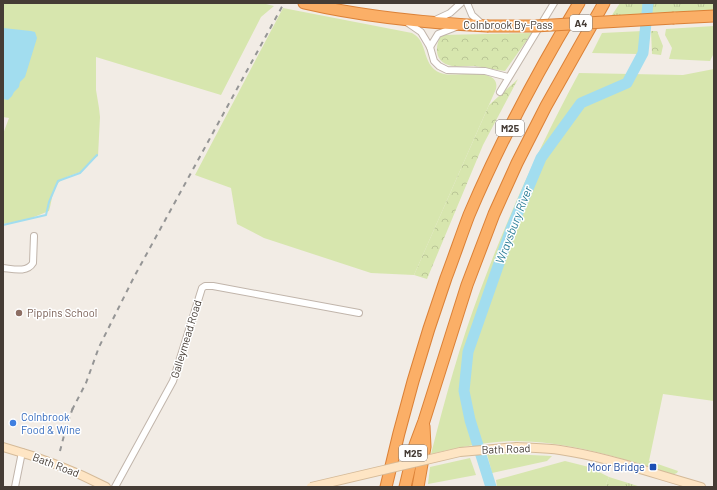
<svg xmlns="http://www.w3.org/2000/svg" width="717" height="490" viewBox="0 0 717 490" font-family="Barlow,sans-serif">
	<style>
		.grass { fill: #d7e6ae }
		.forest { fill: url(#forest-crowns) }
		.park { fill: url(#park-tufts) }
		.water { fill: #a2ddef }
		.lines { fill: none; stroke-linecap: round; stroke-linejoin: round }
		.stream { stroke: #a2ddef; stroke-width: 2 }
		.river { stroke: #a2ddef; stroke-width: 11 }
		.street-casing { stroke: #c1b5ab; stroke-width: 8 }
		.secondary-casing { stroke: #d5ba98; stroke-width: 10 }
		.highway-casing { stroke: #db8137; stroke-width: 13 }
		.street { stroke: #fff; stroke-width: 6 }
		.secondary { stroke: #fee5c4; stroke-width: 8 }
		.highway { stroke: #fbaf67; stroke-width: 11 }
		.rail { stroke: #959595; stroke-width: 2; stroke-dasharray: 5 5; stroke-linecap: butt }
		.secondary-bridge-casing { stroke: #d5ba98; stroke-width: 10; stroke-linecap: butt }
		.highway-bridge-casing { stroke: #db8137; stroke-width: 13; stroke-linecap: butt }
		.secondary-bridge { stroke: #fee5c4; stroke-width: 8 }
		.highway-bridge { stroke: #fbaf67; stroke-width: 11 }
		.education-dot { fill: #8d6e63; stroke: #fff; stroke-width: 1.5 }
		.shop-dot { fill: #3f7fe0; stroke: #fff; stroke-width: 1.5 }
		.transit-dot { fill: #1a4fb4; stroke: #fff; stroke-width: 1.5 }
		.labels { text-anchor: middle; stroke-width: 3; stroke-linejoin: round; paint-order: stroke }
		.shield { fill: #fff; stroke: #7d7672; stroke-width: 1 }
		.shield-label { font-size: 10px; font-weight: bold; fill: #453c35 }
		.street-label { font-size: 11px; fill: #453c35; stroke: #fff }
		.education-label { font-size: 11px; fill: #785e54; stroke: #fff; text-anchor: start }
		.shop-label { font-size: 11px; fill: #366cbe; stroke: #fff; text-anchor: start }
		.transit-label { font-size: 11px; fill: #164399; stroke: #fff; text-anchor: end }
		.water-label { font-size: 12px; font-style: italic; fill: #2b7d97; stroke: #fff }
	</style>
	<defs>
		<pattern id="forest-crowns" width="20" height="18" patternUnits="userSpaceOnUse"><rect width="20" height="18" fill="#d7e6ae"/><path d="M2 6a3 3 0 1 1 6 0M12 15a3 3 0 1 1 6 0" fill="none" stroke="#bac696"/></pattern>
		<pattern id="park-tufts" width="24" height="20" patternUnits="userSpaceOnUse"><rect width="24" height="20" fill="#d7e6ae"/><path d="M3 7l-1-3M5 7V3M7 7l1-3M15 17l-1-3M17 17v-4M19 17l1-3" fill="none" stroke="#bac696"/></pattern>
	</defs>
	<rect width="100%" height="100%" fill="#f2ece5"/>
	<g class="grass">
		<path d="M3,3H262L274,6L261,17L221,95L96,57V90L99,108L100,117L98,156C91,160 88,166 82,171C77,174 70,175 65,178C51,185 53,199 49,211L29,219L3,224V134L9,118L3,117Z"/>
		<path d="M283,8L412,33C430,42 420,68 444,74C457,77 501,66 496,89L414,275L371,273L264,238L237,224L231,188L195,175Z"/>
		<polygon points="714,26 714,53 710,61 669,59 672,48 665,35 666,29"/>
		<polygon points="643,31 644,38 637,54 592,53 602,33"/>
		<path d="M714,69V401L663,394L649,461L678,471L677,473L672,475C621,457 566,441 512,441C484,442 457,448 431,454C445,399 460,344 480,291C508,216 541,143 579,73L683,75Z"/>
		<polygon points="487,454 509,454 552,456 547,461 492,473"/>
		<polygon points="470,458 476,475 428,484 430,467"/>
		<polygon points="565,461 589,467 609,477 605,487 497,487 496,480"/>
	</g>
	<g class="forest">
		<polygon points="651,31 657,31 663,46 661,55 652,54"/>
		<path d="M532,33L505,71C495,70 484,67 474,66C467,66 459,67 452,66C435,63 434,48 441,35Z"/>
		<polygon points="518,79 483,145 427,279 414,275 489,105"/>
	</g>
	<g class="park">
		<polygon points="620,3 714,3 714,12 610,18"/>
		<polygon points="609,477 641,487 605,487"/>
	</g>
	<polygon class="water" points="3,28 31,31 35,32 37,38 25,77 20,82 19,87 14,92 12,96 8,100 3,99"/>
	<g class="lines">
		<polyline class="stream" points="3,225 46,215 49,202 58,181 80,173 97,155"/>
		<polyline class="river" points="491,487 470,420 464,391 468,352 511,229 541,158 581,103 627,83 643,53 648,3"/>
		<g class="street-casing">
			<g id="street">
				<polyline points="467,3 472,15 482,24"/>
				<polyline points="435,20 450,13 461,3"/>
				<polyline points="408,23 421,32 430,47 434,61 439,66 447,70 485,71 508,77"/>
				<polyline points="430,47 438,34 456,27"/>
				<polyline points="500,92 554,3"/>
				<path d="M3,268C13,269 27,273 33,263L34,236"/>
				<polyline points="15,487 22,452"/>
				<polyline points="115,487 173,381 202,288 205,286 213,286 359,313"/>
			</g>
		</g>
		<g class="secondary-casing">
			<g id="secondary">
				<path d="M3,447C39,457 73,470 106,487"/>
				<path d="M517,447C531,448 546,448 560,450C608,457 654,474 701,487"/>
			</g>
		</g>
		<g class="highway-casing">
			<g id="highway">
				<path d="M304,3C364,17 426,23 487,26"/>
				<polyline points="674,18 714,16"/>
				<path d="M386,487C402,416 422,346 446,278C454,257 461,236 469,215C500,142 538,71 579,3"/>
				<polyline points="405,487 415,445 424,421 467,285 494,214 517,163 546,106 604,3"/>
				<polyline points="418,487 425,447 424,426"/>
			</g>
		</g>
		<use href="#street" class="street"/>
		<use href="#secondary" class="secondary"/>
		<use href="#highway" class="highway"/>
		<g class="rail">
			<polyline points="72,410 86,383 99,347 134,277 284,3"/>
			<polyline points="60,451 67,424 74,405"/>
		</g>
		<g class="secondary-bridge-casing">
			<polyline id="secondary-bridge" points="311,487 460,452 517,447"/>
		</g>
		<g class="highway-bridge-casing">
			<polyline id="highway-bridge" points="487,26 535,26 674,18"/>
		</g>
		<use href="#secondary-bridge" class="secondary-bridge"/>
		<use href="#highway-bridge" class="highway-bridge"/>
	</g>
	<circle class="education-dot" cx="19" cy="313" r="4"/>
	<circle class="shop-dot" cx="13" cy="423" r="4"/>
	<rect class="transit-dot" x="649" y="463" width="8" height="8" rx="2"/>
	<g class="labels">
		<g class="shield">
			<rect x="570" y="15" width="22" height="16" rx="3"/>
			<rect x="496" y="120" width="28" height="16" rx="3"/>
			<rect x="399" y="445" width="28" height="16" rx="3"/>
		</g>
		<g class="shield-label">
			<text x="581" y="27">A4</text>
			<text x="510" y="132">M25</text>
			<text x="413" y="457">M25</text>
		</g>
		<g class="street-label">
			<text x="508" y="29">Colnbrook By-Pass</text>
			<text transform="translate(186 339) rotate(-73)" y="4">Galleymead Road</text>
			<text transform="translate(506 449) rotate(-2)" y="4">Bath Road</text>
			<text transform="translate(56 465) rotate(21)" y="4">Bath Road</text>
		</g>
		<g class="education-label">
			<text x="27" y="317">Pippins School</text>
		</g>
		<g class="shop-label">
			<text x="21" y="421">Colnbrook<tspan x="21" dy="13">Food &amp; Wine</tspan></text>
		</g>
		<g class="transit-label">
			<text x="645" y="471">Moor Bridge</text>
		</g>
		<g class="water-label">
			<text transform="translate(514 225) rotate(-69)" y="4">Wraysbury River</text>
		</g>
	</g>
	<rect width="717" height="490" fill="none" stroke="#453c35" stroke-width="8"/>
</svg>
